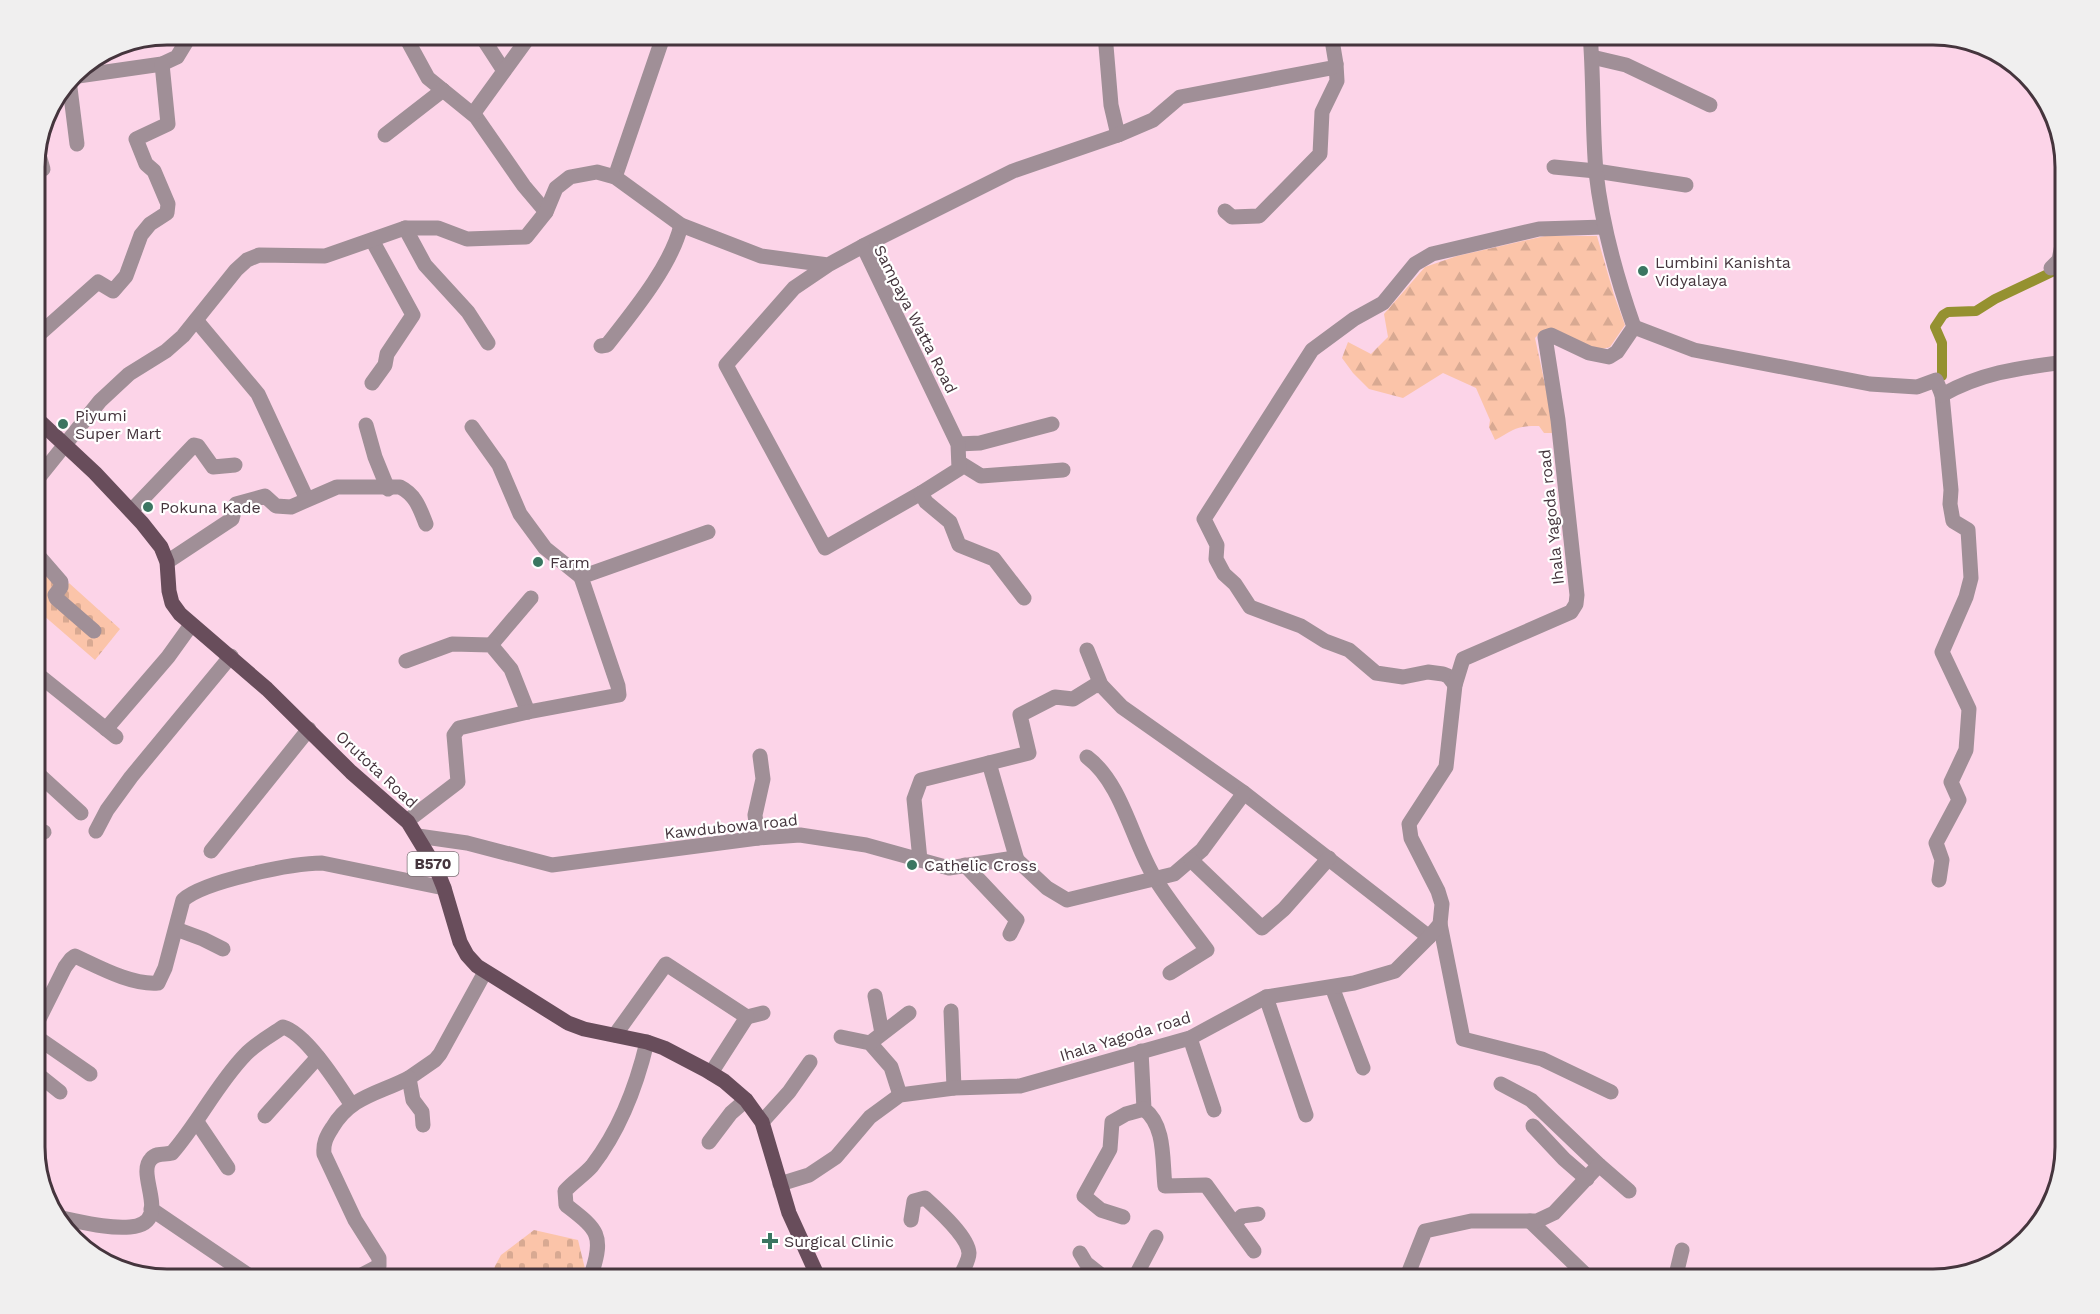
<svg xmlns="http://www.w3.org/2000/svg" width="2100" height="1314" viewBox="0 0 2100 1314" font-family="'Work Sans',sans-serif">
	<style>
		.forest { fill: url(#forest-firs) }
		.cemetery { fill: url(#cemetery-stones) }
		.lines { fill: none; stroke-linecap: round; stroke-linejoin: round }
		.canal { stroke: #959130; stroke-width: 10 }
		.minor { stroke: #a08f97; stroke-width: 15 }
		.major { stroke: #684d5b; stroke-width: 15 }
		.poi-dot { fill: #3b7661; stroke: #fff; stroke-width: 2 }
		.labels { text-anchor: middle; stroke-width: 4.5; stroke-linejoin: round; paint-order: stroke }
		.shield { fill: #fff; stroke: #7d7277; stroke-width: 1.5 }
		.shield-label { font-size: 15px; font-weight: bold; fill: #45353d }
		.poi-label { font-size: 16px; fill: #45353d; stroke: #fff; text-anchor: start }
		.street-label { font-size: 16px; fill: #45353d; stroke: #fff }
		.rim { fill: none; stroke: #45353d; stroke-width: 3 }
	</style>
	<defs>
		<pattern id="forest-firs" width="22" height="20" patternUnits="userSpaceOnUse" patternTransform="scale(1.5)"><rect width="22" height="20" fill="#fbc4a9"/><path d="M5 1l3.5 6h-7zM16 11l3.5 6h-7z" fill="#d8a992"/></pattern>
		<pattern id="cemetery-stones" width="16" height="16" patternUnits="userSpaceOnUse" patternTransform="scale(1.5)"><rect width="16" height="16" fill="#fbc4a9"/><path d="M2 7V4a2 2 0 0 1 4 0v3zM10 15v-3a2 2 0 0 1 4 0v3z" fill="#d8a992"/></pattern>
	</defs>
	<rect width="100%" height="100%" fill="#fcd4e8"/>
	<path class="forest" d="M1545,236H1597L1614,295L1625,325L1610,347L1598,350L1543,330L1535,338L1554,426L1552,433H1544L1539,426C1531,426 1520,426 1513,430C1506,433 1502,437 1495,440L1489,427L1490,420L1476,388L1443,373L1403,398L1369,389L1353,373L1342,358L1348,342L1371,354L1388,337L1384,314L1425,267L1457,256Z"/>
	<g class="cemetery">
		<polygon points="37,565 65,588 69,583 120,629 95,660 35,608 35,568"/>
		<polygon points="534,1230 578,1240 586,1273 584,1279 488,1279 501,1255"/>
	</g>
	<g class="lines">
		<polyline class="canal" points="1942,376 1942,343 1935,327 1943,315 1948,312 1976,311 1995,299 2054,271 2065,270"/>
		<g class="minor">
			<polyline points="404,34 428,78 476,117 524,186 546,212"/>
			<polyline points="480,34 504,71"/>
			<polyline points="1105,34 1111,105 1118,135"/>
			<polyline points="1592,57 1626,65 1710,105"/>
			<polyline points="71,77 162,64 177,57 191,34"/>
			<polyline points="69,80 77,144"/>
			<polyline points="473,114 531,34"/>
			<polyline points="385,135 443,90"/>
			<polyline points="37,148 43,169"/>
			<polyline points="1554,167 1596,171 1686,185"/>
			<polyline points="615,177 664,34"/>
			<polyline points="1225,211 1232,217 1259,216 1320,154 1322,112 1337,81 1336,64"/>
			<polyline points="405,228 425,265 468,312 488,343"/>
			<polyline points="863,246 1013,171 1118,135 1153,120 1180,97 1331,68 1336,64 1331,34"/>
			<polyline points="2051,268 2059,260 2062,245 2065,243"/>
			<polyline points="196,320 258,394 304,493"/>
			<polyline points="1634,327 1694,350 1870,384 1917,387 1936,380 1942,395 1951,490 1950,504 1953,521 1968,530 1971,578 1966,597 1942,652 1969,709 1966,750 1951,782 1959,800 1936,843 1942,860 1939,880"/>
			<polyline points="35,338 98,282 113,291 126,276 141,235 150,224 167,213 168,204 154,171 146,164 136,139 168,124 162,64"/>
			<path d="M601,346L607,345C632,313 672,265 681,225"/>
			<polyline points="372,383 385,365 387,354 413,315 372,240"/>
			<path d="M1942,395C1983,372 2020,368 2065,362"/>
			<polyline points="366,425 375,457 388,489"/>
			<polyline points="472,427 499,465 520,514 545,548 581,577"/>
			<polyline points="958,444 980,443 1052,424"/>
			<polyline points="960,463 981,476 1063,470"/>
			<polyline points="35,482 100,401 129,374 166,351 183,336 236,270 247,260 259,255 325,256 405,228 438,228 467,239 526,237 546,212 556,188 570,177 597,172 615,177 681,225 761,256 828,265 863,246 958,444 959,469 921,493 825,548 726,365 794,288 828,265"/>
			<polyline points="921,493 926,502 950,522 959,545 994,559 1024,598"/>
			<polyline points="131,511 194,445 198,446 213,467 235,465"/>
			<polyline points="35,552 61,582 61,587 55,595 56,598 94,631"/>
			<path d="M167,562L232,519L236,504L265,496L276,506L291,507L337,487H400C416,495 420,509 426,524"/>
			<polyline points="491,645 531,598"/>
			<polyline points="1087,650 1101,685 1122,707 1244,793 1429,937"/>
			<polyline points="406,661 452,644 491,645 511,669 528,712"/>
			<polyline points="35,672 116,737"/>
			<polyline points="1455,685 1448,676 1443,674 1428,672 1403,677 1376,673 1349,650 1325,641 1301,626 1250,607 1235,584 1224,574 1216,559 1217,545 1204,519 1312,350 1354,319 1383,303 1415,264 1432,254 1539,229 1604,227"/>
			<polyline points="106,729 168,657 191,625"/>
			<path d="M1087,757C1123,784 1132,842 1156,880C1171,904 1190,927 1207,950L1170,973"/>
			<polyline points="989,763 1017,860"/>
			<polyline points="35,771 81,813"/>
			<polyline points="407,821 458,782 454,735 459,728 528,712 619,695 618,686 581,577 708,532"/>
			<polyline points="96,831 107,810 131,777 231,656"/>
			<polyline points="35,835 44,832"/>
			<polyline points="418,836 467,843 552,865 758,838 800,835 866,845 949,868 1008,859 1017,860 1047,888 1067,900 1174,874 1202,850 1244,793"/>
			<polyline points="758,838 755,815 763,779 760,756"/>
			<polyline points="211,851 309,729"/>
			<polyline points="920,860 914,799 921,780 1029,753 1020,715 1055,697 1073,699 1094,686 1101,685"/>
			<polyline points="1191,860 1262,928 1284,909 1329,858"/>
			<polyline points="965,865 1017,920 1010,934"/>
			<polyline points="1440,924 1463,1039 1542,1059 1611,1092"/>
			<polyline points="176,929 203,939 223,949"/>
			<polyline points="1332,987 1363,1068"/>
			<polyline points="875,996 882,1033"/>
			<polyline points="1266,997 1306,1115"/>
			<polyline points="951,1011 954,1088"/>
			<polyline points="747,1017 763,1013"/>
			<path d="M35,1027L65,967L71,959L75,956C99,967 131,985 158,983L165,968L183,900C204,881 293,863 322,863L444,888"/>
			<polyline points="615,1035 666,964 747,1017 711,1073"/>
			<polyline points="35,1036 90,1074"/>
			<polyline points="841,1037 870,1043 891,1067 900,1095"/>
			<polyline points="1190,1038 1214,1110"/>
			<polyline points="870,1043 909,1013"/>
			<path d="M1141,1051L1144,1109C1166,1126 1162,1161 1165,1186L1206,1185L1254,1251"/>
			<polyline points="35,1072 60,1092"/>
			<polyline points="1501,1084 1531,1100 1599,1165 1629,1191"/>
			<polyline points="265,1116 318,1057"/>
			<polyline points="197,1122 228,1168"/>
			<polyline points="762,1122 789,1092 810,1062"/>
			<polyline points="423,1125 422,1112 413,1100 409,1078 435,1060 440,1054 485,972"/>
			<polyline points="1533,1126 1564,1159 1587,1179"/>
			<polyline points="709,1142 731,1113 746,1100"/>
			<path d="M780,1184L809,1175L836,1157L870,1117L900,1095L954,1088L1020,1086L1190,1038L1266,997L1354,983L1395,971L1429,937L1440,924L1442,904L1438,891L1411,838L1409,824L1446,767L1455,685L1463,659L1571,612L1576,604L1577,595L1558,420L1545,337L1551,335L1589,353L1609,357L1617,352L1634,327C1616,276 1602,226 1596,172C1592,126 1594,80 1590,34"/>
			<polyline points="151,1209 254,1279"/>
			<path d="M56,1217C79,1221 106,1229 130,1227C174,1223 135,1175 151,1159C157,1152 165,1155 172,1153C199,1122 217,1084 245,1055C255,1044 270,1036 283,1027C306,1033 338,1084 351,1104"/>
			<polyline points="1123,1217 1101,1210 1084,1196 1110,1149 1112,1122 1126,1114 1144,1109"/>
			<path d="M911,1220L914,1201L925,1198C937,1209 968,1236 969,1253C969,1261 962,1272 959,1279"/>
			<polyline points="1530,1221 1590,1279 1593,1279"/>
			<polyline points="1235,1223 1242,1216 1258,1214"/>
			<polyline points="1080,1253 1086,1263 1106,1279"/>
			<path d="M592,1272C605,1233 595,1228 566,1205L565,1191C573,1182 584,1175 592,1166C619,1131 637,1084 647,1042"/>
			<path d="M358,1279L360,1276L379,1266V1258L355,1220L324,1154C323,1144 326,1137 332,1128C351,1096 378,1094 409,1078"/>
			<polyline points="1134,1279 1156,1237"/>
			<polyline points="1406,1279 1425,1231 1471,1221 1537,1221 1554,1213 1599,1165"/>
			<polyline points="1675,1279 1682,1250"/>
		</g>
		<polyline class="major" points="35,417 95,473 142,523 161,547 167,562 169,591 172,603 180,614 267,689 351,772 408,822 436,868 444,888 460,942 467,955 477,966 568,1023 584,1029 647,1042 664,1048 706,1070 724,1081 746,1100 762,1122 789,1213 819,1279"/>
	</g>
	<g class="poi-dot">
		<circle cx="1643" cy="271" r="6"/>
		<circle cx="63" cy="424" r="6"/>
		<circle cx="148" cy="507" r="6"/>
		<circle cx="538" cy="562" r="6"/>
		<circle cx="912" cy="865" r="6"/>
		<path d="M767 1232h6v6h6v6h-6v6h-6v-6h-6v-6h6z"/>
	</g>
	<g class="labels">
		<rect class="shield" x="407.5" y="852" width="51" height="24" rx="4.5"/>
		<g class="shield-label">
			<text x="433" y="869">B570</text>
		</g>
		<g class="poi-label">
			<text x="1655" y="268">Lumbini Kanishta<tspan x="1655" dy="18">Vidyalaya</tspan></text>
			<text x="75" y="421">Piyumi<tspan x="75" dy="18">Super Mart</tspan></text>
			<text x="160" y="513">Pokuna Kade</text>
			<text x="550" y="568">Farm</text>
			<text x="924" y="871">Cathelic Cross</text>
			<text x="784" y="1247">Surgical Clinic</text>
		</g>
		<g class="street-label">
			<text transform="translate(916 319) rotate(63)" y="6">Sampaya Watta Road</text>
			<text transform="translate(1551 517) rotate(-96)" y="6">Ihala Yagoda road</text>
			<text transform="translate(377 769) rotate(43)" y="6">Orutota Road</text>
			<text transform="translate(731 826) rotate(-6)" y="6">Kawdubowa road</text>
			<text transform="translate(1125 1036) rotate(-17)" y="6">Ihala Yagoda road</text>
		</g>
	</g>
	<path d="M0 0H2100V1314H0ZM167 45H1933A122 122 0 0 1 2055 167V1147A122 122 0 0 1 1933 1269H167A122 122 0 0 1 45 1147V167A122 122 0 0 1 167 45Z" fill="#f0efef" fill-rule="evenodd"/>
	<path class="rim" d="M167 45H1933A122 122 0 0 1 2055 167V1147A122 122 0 0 1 1933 1269H167A122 122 0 0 1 45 1147V167A122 122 0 0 1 167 45Z"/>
</svg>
